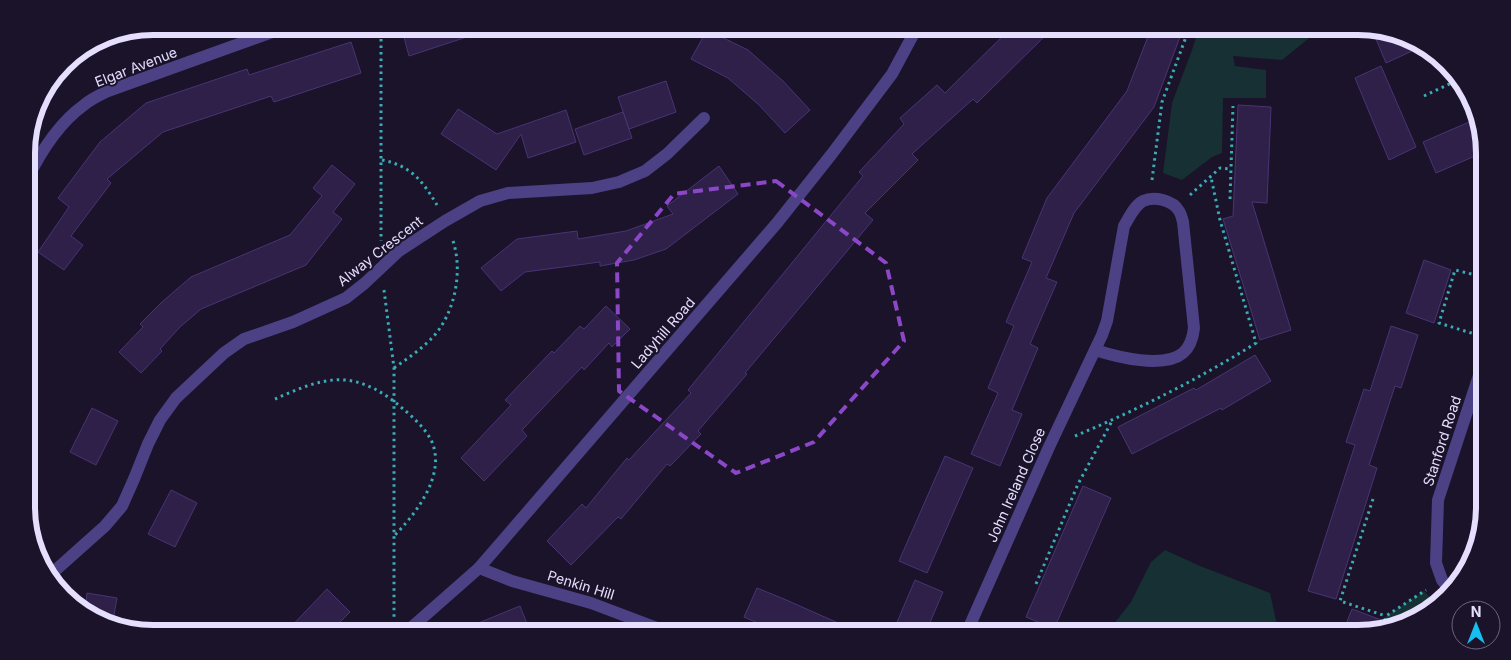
<svg xmlns="http://www.w3.org/2000/svg" width="1511" height="660" viewBox="0 0 1511 660" font-family="Inter,sans-serif">
	<style>
		.green { fill: #163033 }
		.building { fill: #2e2049; stroke: #493474 }
		.lines { fill: none; stroke-linecap: round; stroke-linejoin: round }
		.path { stroke: #3aacb5; stroke-width: 3; stroke-dasharray: 2.5 4; stroke-linecap: butt }
		.minor { stroke: #4d4185; stroke-width: 12 }
		.marked { fill: none; stroke: #8b47c8; stroke-width: 4; stroke-dasharray: 10 6; stroke-linejoin: round }
		.labels { text-anchor: middle; stroke-width: 4; stroke-linejoin: round; paint-order: stroke }
		.street-label { font-size: 14px; fill: #e5defd; stroke: #1a132a }
		.rim { fill: none; stroke: #e5defd; stroke-width: 6 }
	</style>
	<rect width="100%" height="100%" fill="#1a132a"/>
	<g class="green">
		<polygon points="1200,26 1324,26 1282,60 1233,56 1235,66 1266,70 1266,98 1223,98 1222,153 1212,157 1182,180 1163,173 1172,103 1192,50"/>
		<polygon points="1165,550 1200,566 1270,593 1279,634 1106,634 1131,602 1151,562"/>
		<polygon points="1424,591 1437,605 1435,608 1383,627 1386,616"/>
	</g>
	<g class="building">
		<polygon points="401,26 487,26 488,30 409,56"/>
		<polygon points="1013,26 1055,26 977,103 973,99 912,154 918,160 865,213 873,220 745,373 747,374 698,431 701,434 670,466 667,464 621,519 618,517 571,565 547,541 582,504 586,508 627,458 629,460 691,393 688,390 863,176 859,172 904,124 900,118 937,85 945,93"/>
		<polygon points="1152,26 1184,26 1154,107 1074,213 1046,278 1057,282 1030,344 1038,348 1012,410 1022,414 1000,466 971,454 998,393 988,388 1014,326 1006,322 1032,262 1022,258 1047,198 1127,91"/>
		<polygon points="707,30 748,50 783,81 810,110 785,133 759,105 728,78 691,59"/>
		<polygon points="1391,33 1406,36 1421,47 1386,63 1376,39"/>
		<polygon points="351,42 361,73 274,102 271,96 163,132 107,179 111,183 71,236 83,245 64,270 38,252 69,207 58,198 100,142 146,103 247,69 249,75"/>
		<polygon points="1381,66 1416,147 1389,160 1355,78"/>
		<polygon points="666,81 676,112 629,129 618,97"/>
		<polygon points="1238,105 1271,107 1267,203 1252,202 1291,330 1260,340 1223,219 1233,216"/>
		<polygon points="458,109 497,134 566,110 576,142 528,158 521,134 496,170 441,134"/>
		<polygon points="623,112 632,138 584,155 575,129"/>
		<polygon points="1476,119 1484,136 1484,152 1436,173 1423,142"/>
		<polygon points="332,165 355,184 333,212 342,219 306,265 201,309 180,327 160,349 162,351 141,373 119,352 143,327 140,324 162,302 191,277 290,235 322,196 313,188"/>
		<polygon points="719,166 738,194 666,249 634,260 600,266 600,262 525,272 501,291 481,268 517,239 577,231 578,239 626,231 673,214 667,206"/>
		<polygon points="1424,260 1451,270 1434,323 1406,313"/>
		<polygon points="606,306 630,329 612,347 609,343 584,370 582,367 555,395 522,430 527,436 484,481 461,458 511,405 505,400 526,378 552,351 554,353 580,326 584,329"/>
		<polygon points="1391,326 1418,335 1401,388 1395,386 1369,465 1377,468 1336,599 1308,591 1355,445 1346,442 1364,389 1370,391"/>
		<polygon points="1255,355 1271,381 1222,410 1221,408 1132,454 1118,427 1194,388 1196,390"/>
		<polygon points="92,408 118,421 96,465 70,452"/>
		<polygon points="945,456 973,468 927,573 899,561"/>
		<polygon points="1083,486 1111,498 1054,629 1026,617"/>
		<polygon points="171,490 197,503 175,547 148,534"/>
		<polygon points="915,580 943,592 925,634 892,634"/>
		<polygon points="757,588 784,599 863,634 783,634 744,617"/>
		<polygon points="327,589 350,612 328,634 284,634"/>
		<polygon points="87,593 117,598 112,626 105,624 85,609"/>
		<polygon points="520,606 531,634 454,634 454,633"/>
		<polygon points="1352,609 1392,624 1366,633 1342,634"/>
	</g>
	<g class="lines">
		<g class="path">
			<polyline points="381,26 381,241"/>
			<polyline points="1424,96 1460,79"/>
			<path d="M382,160C411,166 422,180 437,205"/>
			<polyline points="1152,180 1162,102 1190,26"/>
			<polyline points="1190,195 1220,168 1231,169"/>
			<polyline points="1230,199 1233,106"/>
			<polyline points="1484,277 1455,270 1439,323 1484,337"/>
			<polyline points="384,290 394,368 394,618"/>
			<path d="M394,368C407,359 420,350 431,339C455,315 464,270 452,238"/>
			<path d="M275,399C296,390 321,378 345,380C367,382 386,394 402,408C413,417 426,429 432,442C446,476 415,515 393,537"/>
			<path d="M1075,436C1137,410 1199,379 1256,343L1220,220L1211,177"/>
			<polyline points="1373,499 1340,601 1386,616"/>
			<polyline points="1036,584 1078,484 1112,421"/>
			<polyline points="1383,627 1386,616 1426,590"/>
		</g>
		<g class="minor">
			<path d="M27,180C40,153 59,123 84,105C91,99 100,95 108,91L289,26"/>
			<polyline points="479,568 512,581 591,603 673,634"/>
			<polyline points="49,576 105,526 122,506 134,479 148,444 160,420 176,398 224,353 244,339 293,322 346,298 365,283 399,251 445,221 480,201 508,193 592,188 619,182 645,171 667,154 704,118"/>
			<polyline points="1449,589 1442,580 1436,563 1438,500 1484,360"/>
			<polyline points="404,634 479,568 777,223 831,155 892,74 913,35 915,26"/>
			<path d="M966,634L1049,447L1102,335L1107,321L1124,226C1129,218 1134,206 1143,201C1154,196 1173,200 1179,211C1181,214 1182,218 1183,222L1194,328C1193,337 1190,347 1183,353C1164,369 1117,357 1095,350"/>
		</g>
	</g>
	<path class="marked" d="M776,181L886,263L904,341L814,442L736,473L619,391L617,263L674,194Z"/>
	<g class="labels">
		<g class="street-label">
			<text transform="translate(136 67) rotate(-21)" y="5">Elgar Avenue</text>
			<text transform="translate(380 251) rotate(-38)" y="5">Alway Crescent</text>
			<text transform="translate(663 333) rotate(-49)" y="5">Ladyhill Road</text>
			<text transform="translate(1442 441) rotate(-72)" y="5">Stanford Road</text>
			<text transform="translate(1016 485) rotate(-66)" y="5">John Ireland Close</text>
			<text transform="translate(581 585) rotate(17)" y="5">Penkin Hill</text>
		</g>
	</g>
	<path d="M0 0H1511V660H0ZM153 35H1358A118 118 0 0 1 1476 153V507A118 118 0 0 1 1358 625H153A118 118 0 0 1 35 507V153A118 118 0 0 1 153 35Z" fill="#1a132a" fill-rule="evenodd"/>
	<path class="rim" d="M153 35H1358A118 118 0 0 1 1476 153V507A118 118 0 0 1 1358 625H153A118 118 0 0 1 35 507V153A118 118 0 0 1 153 35Z"/>
	<g transform="translate(1476 625)"><circle r="24" fill="#1a132a" stroke="#6b647e"/>
	<path d="M0-4L9 19L0 12L-9 19Z" fill="#17beef"/>
	<text y="-8" font-size="14" font-weight="bold" text-anchor="middle" fill="#e5defd">N</text>
	</g>
</svg>
